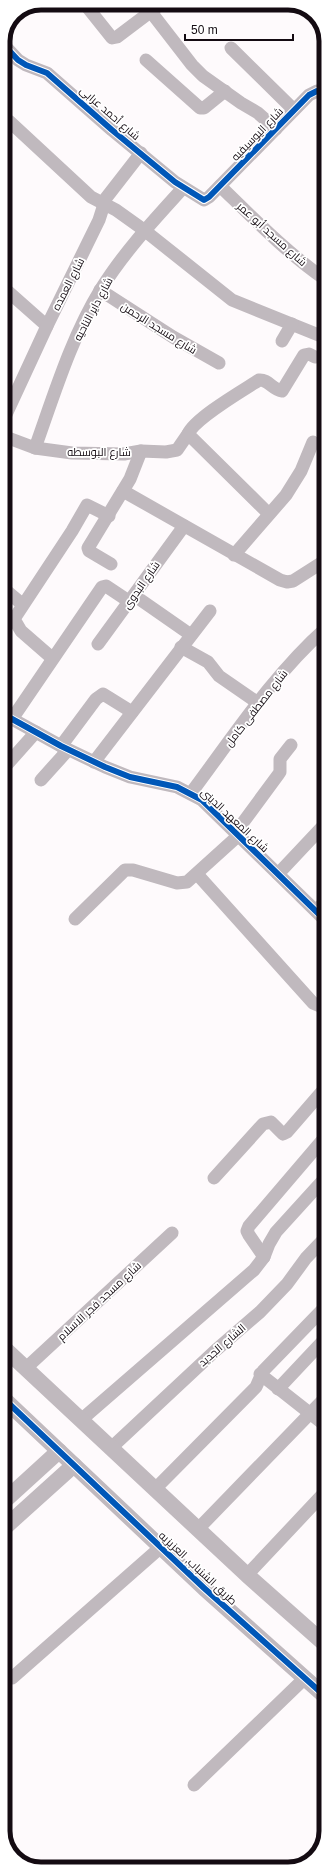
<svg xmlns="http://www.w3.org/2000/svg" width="329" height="1872" viewBox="0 0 329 1872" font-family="Arial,Cairo,sans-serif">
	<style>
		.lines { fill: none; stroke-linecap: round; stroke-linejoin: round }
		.minor { stroke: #c0b9be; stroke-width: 13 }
		.tertiary { stroke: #c0b9be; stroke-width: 16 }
		.cycleway-casing { stroke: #fff; stroke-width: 8 }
		.cycleway { stroke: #0057b8; stroke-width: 6 }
		.labels { text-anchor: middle; stroke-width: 3.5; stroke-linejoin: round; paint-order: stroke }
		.street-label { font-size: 11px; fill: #140b12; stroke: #fff }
		.rim { fill: none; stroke: #140b12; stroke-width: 5 }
	</style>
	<rect width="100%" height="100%" fill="#fefafc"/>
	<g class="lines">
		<g class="minor">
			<polyline points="84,3 112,38 117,37 162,3"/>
			<polyline points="151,12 192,65 203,76 241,103 258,113 276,129"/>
			<polyline points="3,44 18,60 26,65 47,73 112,130 175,182 204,200 209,197 309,95 317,91 326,96"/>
			<polyline points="231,48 294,110"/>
			<polyline points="146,60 200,108 204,108 225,91"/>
			<polyline points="9,121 91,197 116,210 144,230 232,300 326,338"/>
			<path d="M220,186C254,219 287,253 326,280"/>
			<polyline points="3,287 47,326"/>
			<polyline points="100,290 173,337 219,363"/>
			<polyline points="282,341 292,324"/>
			<polyline points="3,421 47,326 99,220 106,198 141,153"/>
			<polyline points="3,436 35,448 72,453 124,454 141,451 166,452 177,450 188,434"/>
			<path d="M35,448C54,395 71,338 101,289C124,252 154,220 183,188"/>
			<polyline points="123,491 280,580 287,582 293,581 326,560"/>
			<path d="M269,514L188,434C195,418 242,391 259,380C268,379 273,390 282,391L304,355L309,354L315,357"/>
			<polyline points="234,555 286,495 301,471 313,442"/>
			<polyline points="111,564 89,551 88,548 130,479 141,451"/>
			<polyline points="3,588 22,604"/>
			<polyline points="135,596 191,635"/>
			<polyline points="98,644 184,526"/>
			<polyline points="181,647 208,662 219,676 258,703"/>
			<polyline points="52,658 21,631 14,619 72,531 87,505 109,516"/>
			<polyline points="3,714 61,746 105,767 130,777 177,787 202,800 326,921"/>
			<polyline points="12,719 102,587 106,586 130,602"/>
			<polyline points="61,746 96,699 103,694 132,712"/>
			<polyline points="94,762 210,611"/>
			<polyline points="3,769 36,732"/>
			<polyline points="41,780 68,750"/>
			<path d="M191,793C233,737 273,675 326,628"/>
			<polyline points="236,832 278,775 280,772 280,759 291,745"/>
			<polyline points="197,874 313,1003 320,1006 326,1003"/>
			<polyline points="278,874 326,823"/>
			<polyline points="316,911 326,900"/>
			<polyline points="75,919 125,870 133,870 177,883 187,882 239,835"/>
			<polyline points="214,1178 263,1124 271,1122 283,1134 287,1132 326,1087"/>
			<polyline points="264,1257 249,1235 247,1231 249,1226 326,1136"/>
			<polyline points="26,1368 172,1233"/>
			<polyline points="260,1374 326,1426"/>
			<polyline points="278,1389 326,1338"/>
			<polyline points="81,1420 254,1270 264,1257 269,1244 276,1232 326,1177"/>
			<polyline points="111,1448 216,1350 260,1312 287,1284 306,1258 326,1237"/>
			<polyline points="155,1489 256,1387 263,1371 326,1306"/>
			<polyline points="198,1529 326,1397"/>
			<polyline points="247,1575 326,1491"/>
			<polyline points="12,1678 161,1547"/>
			<polyline points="194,1785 305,1678"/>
		</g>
		<g class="tertiary">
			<polyline points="3,1347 247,1575 326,1645"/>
			<polyline points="3,1398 204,1588 326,1697"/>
			<polyline points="3,1502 59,1451"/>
			<polyline points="3,1529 74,1465"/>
		</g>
		<g class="cycleway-casing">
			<g id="cycleway">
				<polyline points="3,44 18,60 26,65 47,73 112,130 175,182 204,200 209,197 309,95 317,91 326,96"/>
				<polyline points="3,714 61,746 105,767 130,777 177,787 202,800 326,921"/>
				<polyline points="3,1398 204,1588 326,1697"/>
			</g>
		</g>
		<use href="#cycleway" class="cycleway"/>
	</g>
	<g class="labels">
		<g class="street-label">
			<text transform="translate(110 113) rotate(41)" y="4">شارع أحمد عرابى</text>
			<text transform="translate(257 134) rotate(-46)" y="4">شارع اليوسيفيه</text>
			<text transform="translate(272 234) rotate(42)" y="4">شارع مسجد أبو عمر</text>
			<text transform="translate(68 284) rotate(-63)" y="4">شارع العمده</text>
			<text transform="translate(93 309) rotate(-62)" y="4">شارع داير الناحيه</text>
			<text transform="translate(159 328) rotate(32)" y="4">شارع مسجد الرحمن</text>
			<text x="99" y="456">شارع البوسطه</text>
			<text transform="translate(141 585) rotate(-55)" y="4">شارع البدوى</text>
			<text transform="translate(256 708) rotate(-52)" y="4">شارع مصطفى كامل</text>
			<text transform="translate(235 820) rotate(43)" y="4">شارع المعهد الدينى</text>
			<text transform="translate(99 1301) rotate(-43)" y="4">شارع مسجد فجر الاسلام</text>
			<text transform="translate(222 1345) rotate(-41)" y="4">الشارع الجديد</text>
			<text transform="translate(198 1568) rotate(43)" y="4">طريق الشنباب, العزيزيه</text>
		</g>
	</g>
	<path d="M0 0H329V1872H0ZM41 10H288A31 31 0 0 1 319 41V1831A31 31 0 0 1 288 1862H41A31 31 0 0 1 10 1831V41A31 31 0 0 1 41 10Z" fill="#fff" fill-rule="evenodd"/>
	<path class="rim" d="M41 10H288A31 31 0 0 1 319 41V1831A31 31 0 0 1 288 1862H41A31 31 0 0 1 10 1831V41A31 31 0 0 1 41 10Z"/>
	<path d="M185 34v6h108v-6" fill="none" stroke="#140b12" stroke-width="2"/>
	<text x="191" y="34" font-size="12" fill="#140b12" stroke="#ffffff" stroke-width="3" paint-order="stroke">50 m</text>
</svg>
